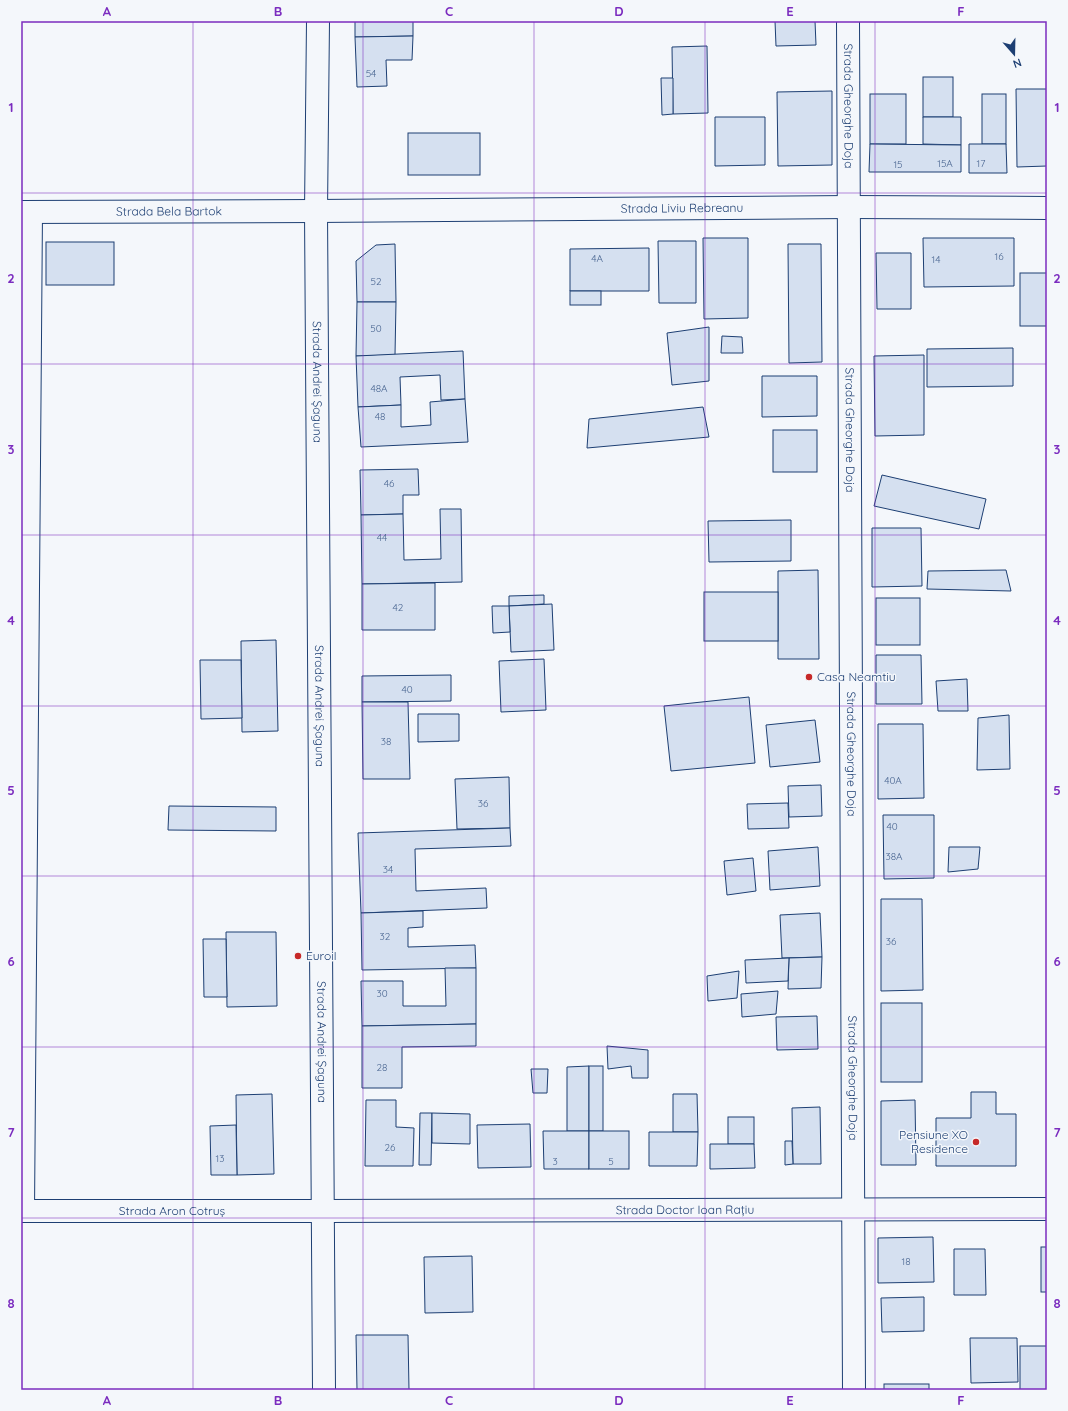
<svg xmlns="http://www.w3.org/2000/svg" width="1068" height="1411" viewBox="0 0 1068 1411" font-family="Quicksand,sans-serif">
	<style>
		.building { fill: #d5e0f0; stroke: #1d3f73 }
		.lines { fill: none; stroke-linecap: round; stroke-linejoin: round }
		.minor-casing { stroke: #1d3f73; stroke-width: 24 }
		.tertiary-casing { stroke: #1d3f73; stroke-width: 24 }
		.secondary-casing { stroke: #1d3f73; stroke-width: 24 }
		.minor { stroke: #f4f7fb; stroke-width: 22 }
		.tertiary { stroke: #f4f7fb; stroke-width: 22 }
		.secondary { stroke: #f4f7fb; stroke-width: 22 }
		.grid { fill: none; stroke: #7b2cbf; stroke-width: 1; stroke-opacity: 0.55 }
		.poi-dot { fill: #c62828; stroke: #f4f7fb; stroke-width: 1.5 }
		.labels { text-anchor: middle; stroke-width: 3; stroke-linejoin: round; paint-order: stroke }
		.number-label { font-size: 10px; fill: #4b6792 }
		.street-label { font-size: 12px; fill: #1d3f73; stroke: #f4f7fb }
		.poi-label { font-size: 12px; fill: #1d3f73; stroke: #f4f7fb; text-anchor: start }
		.neatline { fill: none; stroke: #7b2cbf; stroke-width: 1.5 }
		.grid-label { font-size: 13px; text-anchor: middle; font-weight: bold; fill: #7b2cbf }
	</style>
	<rect width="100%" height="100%" fill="#f4f7fb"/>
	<g class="building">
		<polygon points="355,21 413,21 413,36 355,37"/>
		<polygon points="775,21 815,21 816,45 776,46"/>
		<polygon points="413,36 412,60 386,60 387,86 357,87 355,37"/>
		<polygon points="707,46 708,113 673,114 672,47"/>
		<rect x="923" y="77" width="30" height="40"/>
		<polygon points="661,78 673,78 673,114 662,115"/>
		<polygon points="1016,89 1047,89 1047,166 1017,167"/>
		<polygon points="832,91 832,165 778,166 777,92"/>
		<rect x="870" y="94" width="36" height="50"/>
		<rect x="982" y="94" width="24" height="50"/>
		<polygon points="715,117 765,117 765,165 715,166"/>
		<polygon points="923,117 961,117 961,145 923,144"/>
		<rect x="408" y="133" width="72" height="42"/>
		<polygon points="870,144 961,145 961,172 869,172"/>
		<polygon points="969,144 1006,144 1007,173 969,173"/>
		<polygon points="703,238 748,238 748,318 704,319"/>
		<polygon points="923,238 1014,238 1014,286 924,287"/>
		<polygon points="658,241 696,241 696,303 659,303"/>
		<rect x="46" y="242" width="68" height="43"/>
		<polygon points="395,244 396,302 357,302 356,261 376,245"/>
		<polygon points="788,244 821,244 822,362 789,363"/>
		<polygon points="649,248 649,291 570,291 570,249"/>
		<polygon points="876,253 911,253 911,309 877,309"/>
		<rect x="1020" y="273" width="27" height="53"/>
		<rect x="570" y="291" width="31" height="14"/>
		<polygon points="357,302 396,302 395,355 356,356"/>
		<polygon points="709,327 709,381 672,385 667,333"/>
		<polygon points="722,336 742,337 743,353 721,353"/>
		<polygon points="1013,348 1013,386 927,387 927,349"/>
		<polygon points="463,351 465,399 441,400 440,375 400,377 401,405 358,407 356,356"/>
		<polygon points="924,355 924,435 875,436 874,356"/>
		<polygon points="762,376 817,376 817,416 762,417"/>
		<polygon points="465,399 468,442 361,447 358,407 401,405 401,427 431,425 430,402"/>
		<polygon points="703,407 709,437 587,448 589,419"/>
		<rect x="773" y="430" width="44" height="42"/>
		<polygon points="418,469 419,495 403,495 403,514 361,515 360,470"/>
		<polygon points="882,475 986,499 979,529 874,506"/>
		<polygon points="440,509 461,509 462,582 362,584 361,515 403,514 404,560 441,559"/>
		<polygon points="791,520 791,561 709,562 708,521"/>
		<polygon points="872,528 921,528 922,586 872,587"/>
		<polygon points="818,570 819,659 778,659 778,571"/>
		<polygon points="1006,570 1011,591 927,589 928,571"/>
		<polygon points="435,583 435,630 362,630 362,584"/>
		<rect x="704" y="592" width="74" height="49"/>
		<polygon points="544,595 544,604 509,606 509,596"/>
		<rect x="876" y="598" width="44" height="47"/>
		<polygon points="552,604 554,650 511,652 509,606"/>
		<polygon points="492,606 509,606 510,632 493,633"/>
		<polygon points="276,640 278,731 242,732 241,641"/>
		<polygon points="876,655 921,655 922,704 876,704"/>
		<polygon points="544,659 546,710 501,712 499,661"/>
		<polygon points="200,660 241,660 242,718 201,719"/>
		<polygon points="451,675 451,701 362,702 362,676"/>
		<polygon points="967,679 968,711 938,711 936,681"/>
		<polygon points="749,697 755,763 671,771 664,706"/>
		<polygon points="362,702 408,702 410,779 363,779"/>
		<polygon points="418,714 459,714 459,741 418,742"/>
		<polygon points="1009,715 1010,769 977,770 978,718"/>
		<polygon points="815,720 820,762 770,767 766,725"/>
		<polygon points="878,724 923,724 924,798 878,799"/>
		<polygon points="509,777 510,828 457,829 455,779"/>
		<polygon points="821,785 822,816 789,817 788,786"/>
		<polygon points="788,803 789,828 748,829 747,804"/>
		<polygon points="169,806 276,807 276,831 168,830"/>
		<polygon points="883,815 934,815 934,878 884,879"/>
		<polygon points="510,828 511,846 415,849 416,891 486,888 487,908 361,913 358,833"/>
		<polygon points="818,847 820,886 770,890 768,851"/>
		<polygon points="949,847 980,847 978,869 948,872"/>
		<polygon points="753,858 756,891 727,895 724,861"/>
		<polygon points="881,899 922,899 923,990 881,991"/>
		<polygon points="423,911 423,927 408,928 408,947 475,945 476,968 362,970 361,913"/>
		<polygon points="820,913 822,957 782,958 780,915"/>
		<polygon points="226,932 276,932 277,1006 227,1007"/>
		<polygon points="203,939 226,939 227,997 204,997"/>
		<polygon points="822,957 821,988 788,989 789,958"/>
		<polygon points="789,958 788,981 746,983 745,960"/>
		<polygon points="445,968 476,968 476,1024 362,1026 361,981 403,981 403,1006 446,1006"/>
		<polygon points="739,971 737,998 708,1001 707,976"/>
		<polygon points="778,991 776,1014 742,1017 741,994"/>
		<rect x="881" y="1003" width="41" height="79"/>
		<polygon points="817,1016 818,1049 777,1050 776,1017"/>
		<polygon points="476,1024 476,1046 402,1047 402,1088 362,1088 362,1026"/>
		<polygon points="607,1046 648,1050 648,1078 632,1078 631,1066 608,1069"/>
		<polygon points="589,1066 589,1131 567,1131 567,1067"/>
		<rect x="589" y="1066" width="14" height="65"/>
		<polygon points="531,1069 548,1069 547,1093 533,1093"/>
		<polygon points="971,1092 996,1092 996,1114 1016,1114 1016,1166 936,1166 936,1118 971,1118"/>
		<polygon points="272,1094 274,1174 237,1175 236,1095"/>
		<polygon points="673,1094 697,1094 698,1132 673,1132"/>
		<polygon points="366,1100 396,1100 396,1127 414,1128 413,1166 365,1166"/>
		<polygon points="915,1100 916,1165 881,1165 881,1101"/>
		<polygon points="820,1107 821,1164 793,1164 792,1108"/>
		<polygon points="420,1113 432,1113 431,1165 419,1165"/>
		<polygon points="432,1113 470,1114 470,1144 432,1143"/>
		<rect x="728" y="1117" width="26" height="27"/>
		<polygon points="530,1124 531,1167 478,1168 477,1125"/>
		<polygon points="236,1125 237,1175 211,1175 210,1126"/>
		<polygon points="543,1131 589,1131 589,1169 544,1169"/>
		<rect x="589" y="1131" width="40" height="38"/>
		<polygon points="649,1132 698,1132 697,1166 649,1166"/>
		<polygon points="785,1141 792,1141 793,1164 785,1165"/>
		<polygon points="710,1144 754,1144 755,1168 710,1169"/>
		<polygon points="933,1237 934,1282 878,1283 878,1238"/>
		<rect x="1041" y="1247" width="6" height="45"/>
		<polygon points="954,1249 985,1249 986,1295 954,1295"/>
		<polygon points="472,1256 473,1312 425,1313 424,1257"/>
		<polygon points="924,1297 924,1331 882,1332 881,1298"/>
		<polygon points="356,1335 408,1335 409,1390 357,1390"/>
		<polygon points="970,1338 1017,1338 1018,1382 971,1383"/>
		<rect x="1020" y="1346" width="27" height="44"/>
		<rect x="884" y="1384" width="45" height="6"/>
	</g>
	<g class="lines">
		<g class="minor-casing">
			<g id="minor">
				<path id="s1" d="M848,21L854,1390"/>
				<path id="s2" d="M21,212L316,211"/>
				<path id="s3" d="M21,1211H323"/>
				<polyline points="23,1211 31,212"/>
			</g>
		</g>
		<g class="tertiary-casing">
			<g id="tertiary">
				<path id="s4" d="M316,211L849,207L1047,208"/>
				<path id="s5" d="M323,1211L1047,1209"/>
			</g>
		</g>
		<g class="secondary-casing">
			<g id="secondary">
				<path id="s6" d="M318,21L316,211L324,1390"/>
			</g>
		</g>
		<use href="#minor" class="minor"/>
		<use href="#tertiary" class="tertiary"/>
		<use href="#secondary" class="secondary"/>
	</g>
	<path class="grid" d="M193,21V1390M363,21V1390M534,21V1390M705,21V1390M875,21V1390M21,193H1047M21,364H1047M21,535H1047M21,706H1047M21,876H1047M21,1047H1047M21,1218H1047"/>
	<g class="poi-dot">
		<circle cx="809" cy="677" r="4"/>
		<circle cx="298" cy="956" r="4"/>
		<circle cx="976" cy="1142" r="4"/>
	</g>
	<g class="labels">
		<g class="number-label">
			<text x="371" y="77">54</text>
			<text x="945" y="167">15A</text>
			<text x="981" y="167">17</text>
			<text x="898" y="168">15</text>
			<text x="999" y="260">16</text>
			<text x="597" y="262">4A</text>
			<text x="936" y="263">14</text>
			<text x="376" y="285">52</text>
			<text x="376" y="332">50</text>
			<text x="379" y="392">48A</text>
			<text x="380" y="420">48</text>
			<text x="389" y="487">46</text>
			<text x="382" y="541">44</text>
			<text x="398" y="611">42</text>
			<text x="407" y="693">40</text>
			<text x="386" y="745">38</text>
			<text x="893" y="784">40A</text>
			<text x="483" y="807">36</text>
			<text x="892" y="830">40</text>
			<text x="894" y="860">38A</text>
			<text x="388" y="873">34</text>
			<text x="385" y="940">32</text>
			<text x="891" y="945">36</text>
			<text x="382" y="997">30</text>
			<text x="382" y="1071">28</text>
			<text x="390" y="1151">26</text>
			<text x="220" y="1162">13</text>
			<text x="555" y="1165">3</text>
			<text x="611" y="1165">5</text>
			<text x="906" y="1265">18</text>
		</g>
		<g class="street-label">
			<text dy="4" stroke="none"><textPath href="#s1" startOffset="85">Strada Gheorghe Doja</textPath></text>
			<text dy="4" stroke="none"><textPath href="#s4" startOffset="366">Strada Liviu Rebreanu</textPath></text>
			<text dy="4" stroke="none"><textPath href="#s2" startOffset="148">Strada Bela Bartok</textPath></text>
			<text dy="4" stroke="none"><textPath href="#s6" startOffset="361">Strada Andrei Șaguna</textPath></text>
			<text dy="4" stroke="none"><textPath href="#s1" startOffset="409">Strada Gheorghe Doja</textPath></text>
			<text dy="4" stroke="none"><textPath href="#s6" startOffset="685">Strada Andrei Șaguna</textPath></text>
			<text dy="4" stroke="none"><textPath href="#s1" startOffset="733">Strada Gheorghe Doja</textPath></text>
			<text dy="4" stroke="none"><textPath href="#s6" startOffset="1021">Strada Andrei Șaguna</textPath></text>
			<text dy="4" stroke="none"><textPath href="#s1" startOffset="1057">Strada Gheorghe Doja</textPath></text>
			<text dy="4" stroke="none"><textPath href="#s5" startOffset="362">Strada Doctor Ioan Rațiu</textPath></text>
			<text dy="4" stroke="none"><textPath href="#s3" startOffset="151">Strada Aron Cotruș</textPath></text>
		</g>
		<g class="poi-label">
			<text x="817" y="681">Casa Neamtiu</text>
			<text x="306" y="960">Euroil</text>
			<text x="968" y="1139" text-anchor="end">Pensiune XO<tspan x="968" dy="14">Residence</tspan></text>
		</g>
	</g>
	<rect width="1068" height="1411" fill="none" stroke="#f4f7fb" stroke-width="44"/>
	<g transform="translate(1014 54) rotate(160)" stroke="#f4f7fb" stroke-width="3" paint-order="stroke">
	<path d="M0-3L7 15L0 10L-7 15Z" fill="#1d3f73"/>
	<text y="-6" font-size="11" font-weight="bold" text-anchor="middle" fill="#1d3f73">N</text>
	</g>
	<rect x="22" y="22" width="1024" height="1367" class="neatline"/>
	<g class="grid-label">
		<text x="107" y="16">A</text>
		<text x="278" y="16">B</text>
		<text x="449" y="16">C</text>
		<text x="619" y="16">D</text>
		<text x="790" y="16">E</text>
		<text x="961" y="16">F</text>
		<text x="11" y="112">1</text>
		<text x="1057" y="112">1</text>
		<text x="11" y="283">2</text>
		<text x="1057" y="283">2</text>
		<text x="11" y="454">3</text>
		<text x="1057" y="454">3</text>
		<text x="11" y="625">4</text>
		<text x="1057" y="625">4</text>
		<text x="11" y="795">5</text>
		<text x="1057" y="795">5</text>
		<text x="11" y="966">6</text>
		<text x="1057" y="966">6</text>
		<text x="11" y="1137">7</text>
		<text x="1057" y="1137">7</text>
		<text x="11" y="1308">8</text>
		<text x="1057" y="1308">8</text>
		<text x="107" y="1405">A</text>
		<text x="278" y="1405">B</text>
		<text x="449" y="1405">C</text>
		<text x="619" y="1405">D</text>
		<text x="790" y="1405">E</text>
		<text x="961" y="1405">F</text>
	</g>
</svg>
